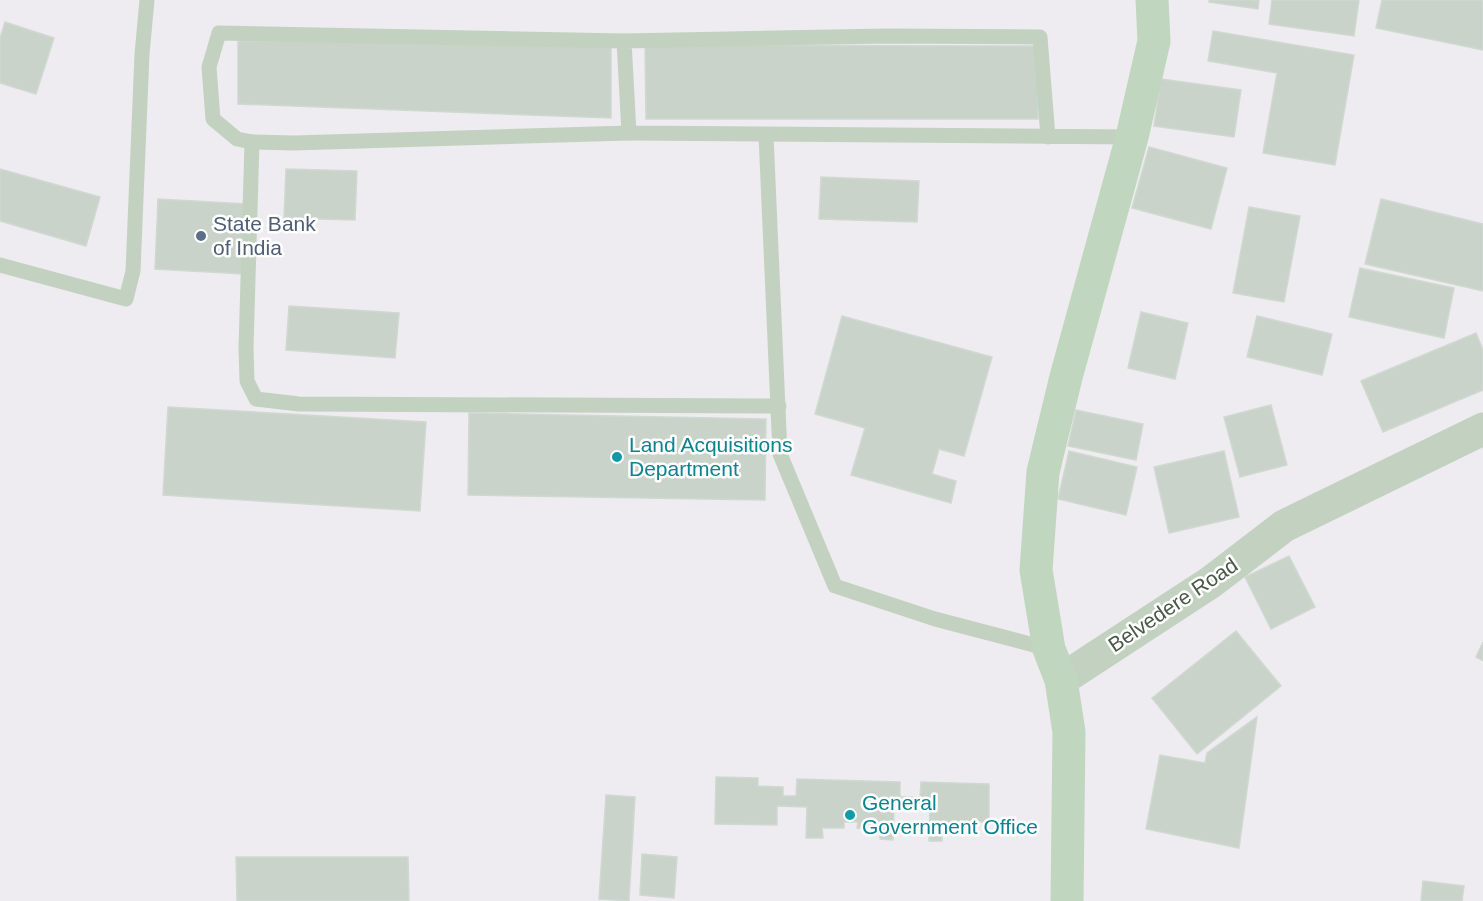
<svg xmlns="http://www.w3.org/2000/svg" width="1483" height="901" viewBox="0 0 1483 901" font-family="Helvetica,sans-serif">
	<style>
		.building { fill: #cad3c9; stroke: #d0d9d1; stroke-width: 1.5 }
		.lines { fill: none; stroke-linecap: round; stroke-linejoin: round }
		.service { stroke: #c3d2c0; stroke-width: 15 }
		.tertiary { stroke: #c3d2c0; stroke-width: 33 }
		.secondary { stroke: #c1d6bf; stroke-width: 33 }
		.service-dot { fill: #5c6f8a; stroke: #fff; stroke-width: 2 }
		.culture-dot { fill: #0f9aa8; stroke: #fff; stroke-width: 2 }
		.labels { text-anchor: middle; stroke-width: 5; stroke-linejoin: round; paint-order: stroke }
		.service-label { font-size: 21px; fill: #4e5e75; stroke: #fff; text-anchor: start }
		.culture-label { font-size: 21px; fill: #0d838f; stroke: #fff; text-anchor: start }
		.street-label { font-size: 21px; fill: #485a45; stroke: #fff }
	</style>
	<rect width="100%" height="100%" fill="#eeecf0"/>
	<g class="building">
		<polygon points="1209,0 1259,0 1258,9 1209,2"/>
		<polygon points="1272,0 1359,0 1354,36 1269,24"/>
		<polygon points="1382,0 1483,0 1483,50 1376,28"/>
		<polygon points="5,22 54,38 36,94 0,83 0,38"/>
		<polygon points="1213,31 1354,55 1335,165 1263,153 1277,73 1208,61"/>
		<polygon points="238,41 611,43 611,118 238,104"/>
		<polygon points="645,45 1038,46 1038,119 646,119"/>
		<polygon points="1161,79 1241,90 1234,137 1154,126"/>
		<polygon points="1149,147 1227,168 1211,229 1132,208"/>
		<polygon points="0,169 100,197 86,246 0,221"/>
		<polygon points="286,169 357,171 355,220 284,218"/>
		<polygon points="821,177 919,181 917,222 819,219"/>
		<polygon points="158,199 247,204 243,274 155,269"/>
		<polygon points="1381,199 1483,224 1483,291 1365,264"/>
		<polygon points="1249,207 1300,216 1284,302 1233,293"/>
		<polygon points="1360,268 1454,288 1444,338 1349,317"/>
		<polygon points="289,306 399,313 395,358 286,350"/>
		<polygon points="1141,312 1188,323 1175,379 1128,368"/>
		<polygon points="842,316 992,357 964,456 939,449 932,474 956,481 951,503 851,475 865,428 815,414"/>
		<polygon points="1257,316 1332,334 1322,375 1247,357"/>
		<polygon points="1476,333 1483,350 1483,390 1383,432 1361,381"/>
		<polygon points="1271,405 1287,465 1240,477 1224,417"/>
		<polygon points="168,407 426,422 420,511 163,495"/>
		<polygon points="1076,410 1143,424 1136,460 1068,446"/>
		<polygon points="469,413 766,419 765,500 468,495"/>
		<polygon points="1069,451 1137,467 1126,515 1058,499"/>
		<polygon points="1224,451 1239,517 1169,533 1154,467"/>
		<polygon points="1289,556 1315,607 1271,629 1245,577"/>
		<polygon points="1236,631 1281,686 1197,754 1152,698"/>
		<polygon points="1483,642 1483,661 1476,657"/>
		<polygon points="1257,717 1239,848 1146,829 1160,755 1205,763 1207,753"/>
		<polygon points="716,777 758,778 758,786 783,787 783,796 796,796 797,779 900,782 900,797 920,797 921,782 989,784 989,822 974,822 973,832 942,832 942,841 929,841 930,808 894,807 893,840 880,839 880,829 857,828 858,822 844,822 844,828 822,828 823,838 806,838 807,807 777,806 777,825 715,824"/>
		<polygon points="606,795 635,797 629,901 599,899"/>
		<polygon points="642,854 677,857 674,898 640,895"/>
		<polygon points="236,857 408,857 409,901 237,901"/>
		<polygon points="1423,881 1464,886 1462,901 1421,901"/>
	</g>
	<g class="lines">
		<g class="service">
			<polyline points="624,41 219,33 209,67 213,119 237,139 252,142 294,143 629,133"/>
			<polyline points="766,135 780,454 835,586 935,619 1049,649"/>
			<polyline points="1048,137 1040,37 886,36 624,41 629,133 1132,137"/>
			<polyline points="252,142 246,348 247,381 256,399 299,404 779,406"/>
			<polyline points="0,265 126,299 133,271 142,54 147,0"/>
		</g>
		<polyline class="tertiary" points="1061,680 1211,582 1284,526 1483,429"/>
		<polyline class="secondary" points="1067,901 1069,732 1061,680 1049,649 1036,570 1043,472 1066,377 1132,137 1154,41 1152,0"/>
	</g>
	<circle class="service-dot" cx="201" cy="236" r="6"/>
	<g class="culture-dot">
		<circle cx="617" cy="457" r="6"/>
		<circle cx="850" cy="815" r="6"/>
	</g>
	<g class="labels">
		<g class="service-label">
			<text x="213" y="231">State Bank<tspan x="213" dy="24">of India</tspan></text>
		</g>
		<g class="culture-label">
			<text x="629" y="452">Land Acquisitions<tspan x="629" dy="24">Department</tspan></text>
			<text x="862" y="810">General<tspan x="862" dy="24">Government Office</tspan></text>
		</g>
		<g class="street-label">
			<text transform="translate(1173 605) rotate(-34)" y="7">Belvedere Road</text>
		</g>
	</g>
</svg>
